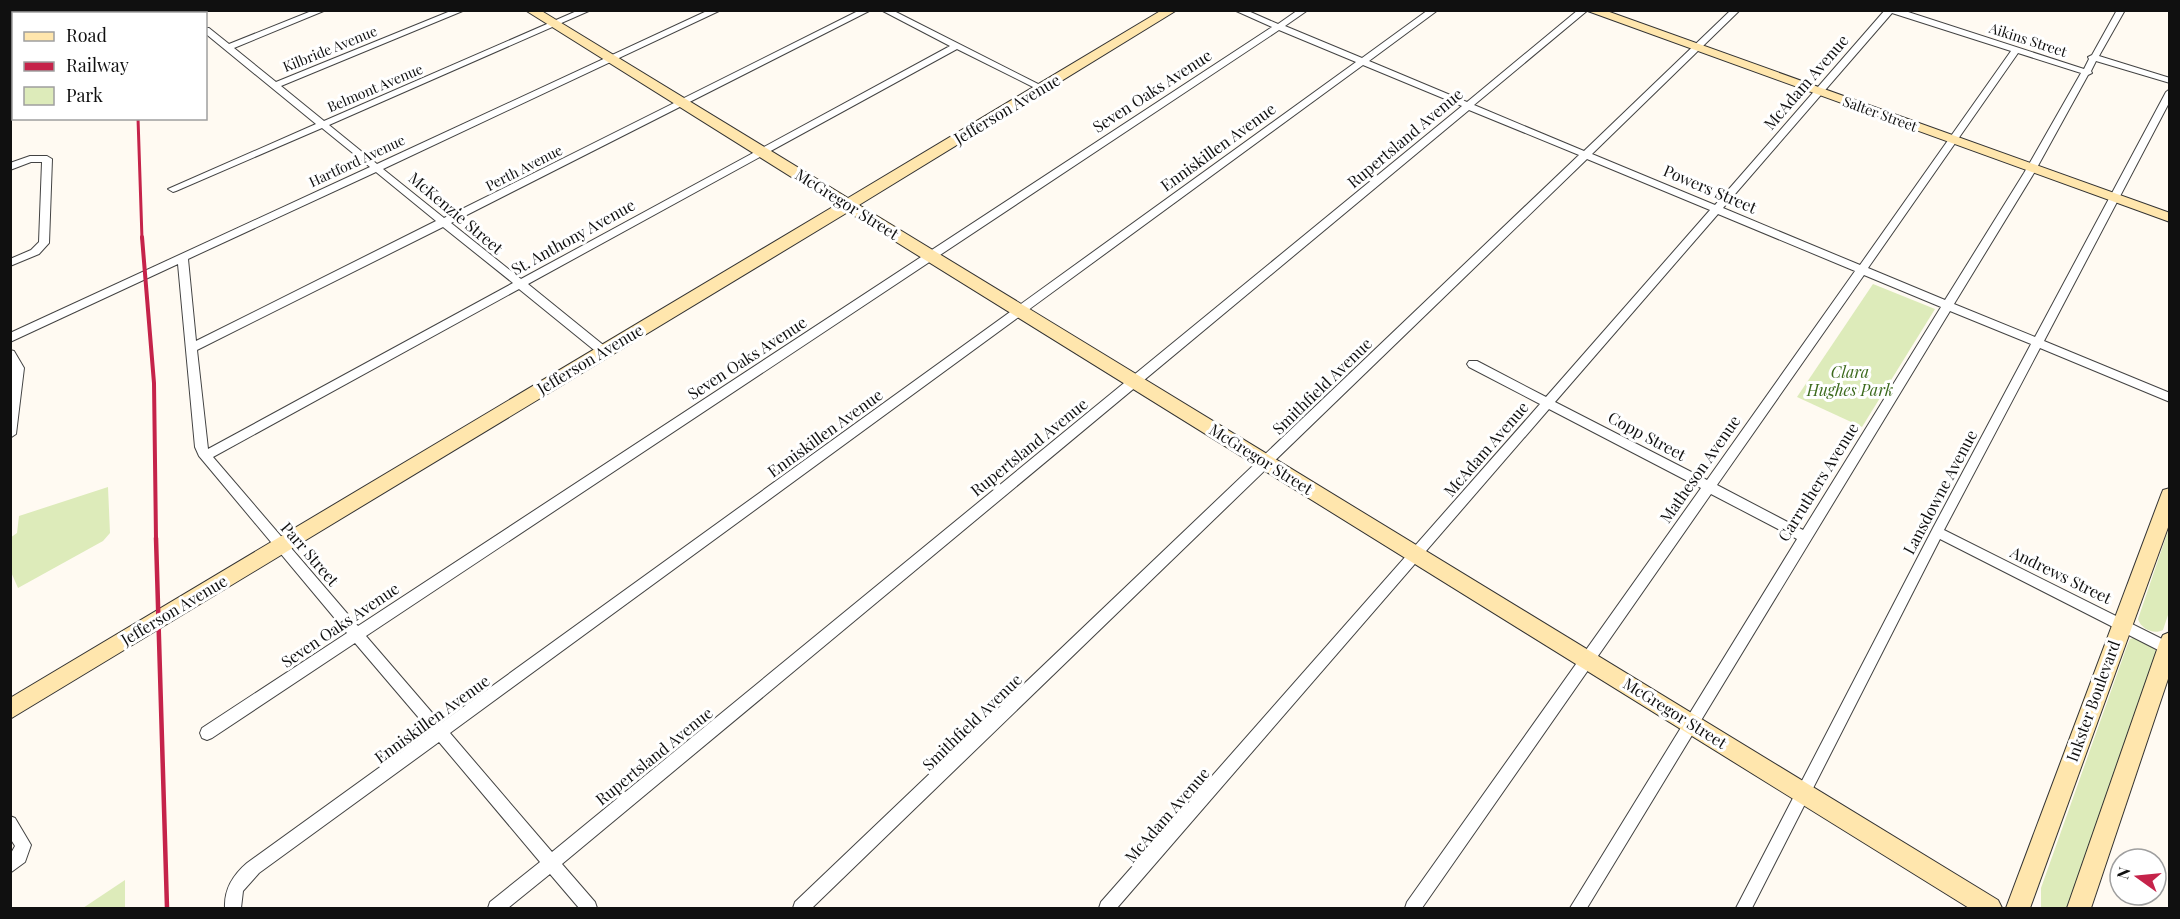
<svg xmlns="http://www.w3.org/2000/svg" width="2180" height="919" viewBox="0 0 2180 919" font-family="'Playfair Display',serif">
	<style>
		.green { fill: #ddebba }
		.lines { fill: none; stroke-linecap: round; stroke-linejoin: round }
		.street-casing { stroke: #434343; stroke-width: 2 }
		.secondary-casing { stroke: #323232; stroke-width: 2 }
		.street { fill: #fff; fill-rule: evenodd }
		.secondary { fill: #ffe6ad; fill-rule: evenodd }
		.rail-far2 { stroke: #c5234a; stroke-width: 3 }
		.rail-far1 { stroke: #c5234a; stroke-width: 4 }
		.rail { stroke: #c5234a; stroke-width: 4.5 }
		.labels { text-anchor: middle; stroke-width: 6; stroke-linejoin: round; paint-order: stroke }
		.far-street-label { font-size: 14px; fill: #101010; stroke: #fff }
		.street-label { font-size: 16px; fill: #101010; stroke: #fff }
		.park-label { font-size: 16px; font-style: italic; fill: #3c6a1d; stroke: #fff }
	</style>
	<rect width="100%" height="100%" fill="#fffaf2"/>
	<g class="green">
		<polygon points="1873,284 1935,309 1862,427 1797,397"/>
		<polygon points="108,487 110,533 103,541 18,588 11,572 10,538 17,533 19,516"/>
		<path d="M2169,528V612L2163,630C2154,635 2141,629 2138,619Z"/>
		<polygon points="2136,637 2154,647 2157,654 2099,815 2069,908 2041,908 2041,888 2127,646 2130,639"/>
		<polygon points="125,880 125,908 83,908"/>
	</g>
	<g class="lines">
		<g class="street-casing">
			<g id="street">
				<polygon points="178,10 187,10 190,14 181,14"/>
				<path d="M314,10H326L234,48L276,82L453,10H465L281,86L324,121L579,10H591L329,125L377,164L709,10H721L383,169L444,218L860,10H871L451,223L521,279L950,46L881,10H892L1046,88L1039,90L957,49L528,284L607,348L609,351L607,354H599L519,289L213,457L358,626L1272,27L1234,10H1246L1278,24L1298,10H1308L1285,26L1362,58L1428,10H1438L1369,61L1467,102L1578,10H1588L1474,105L1584,151L1731,10H1740L1592,154L1715,205L1885,10H1902L2084,69L2089,59L2088,57L2092,55L2117,10H2125L2099,56L2170,78V83L2096,61L2091,71L2092,73L2088,75L2034,173L1954,304L2035,337L2166,92L2170,89V101L2044,341L2170,393V402L2040,348L1944,530L2170,643V656L1940,539L1752,908H1736L1933,528L2031,344L1950,311L1587,908H1570L1797,539L1711,494L1422,908H1405L1407,902L1701,488L1549,409L1117,908H1099L1101,902L1540,404L1469,367L1467,364L1469,361H1477L1546,397L1710,210L1587,159L812,908H793L795,902L1579,155L1469,110L562,864L595,902L597,908H579L550,874L508,908H488L490,902L540,862L439,742L259,873L243,891L241,908H225C224,889 233,875 247,863L430,731L355,643L212,738L207,740L202,738L200,733L202,728L347,633L199,456L195,447L178,264L10,342V333L370,167L322,128L176,191L173,192L168,189L316,124L206,34V28H209L229,44ZM1892,13L2011,51L1860,265L1723,208ZM1279,30L1356,62L441,723L366,636ZM2018,53L2081,73L2024,173L1945,300L1868,268ZM1363,65L1462,106L552,852L450,733ZM376,172L436,221L196,341L188,259ZM1718,214L1855,271L1707,480L1555,402ZM443,227L513,283L208,449L197,350ZM1864,275L1941,307L1803,530L1717,485Z"/>
				<rect x="10" y="56" width="4" height="5"/>
				<polygon points="14,105 14,111 10,112 10,106"/>
				<polygon points="47,156 52,159 49,243 39,254 10,266 10,259 31,250 39,242 42,162 31,162 10,170 10,163 30,156"/>
				<polygon points="10,350 14,351 24,368 16,434 10,438 12,368 10,365"/>
				<polygon points="10,816 15,818 31,845 25,862 10,873 10,855 15,846 10,838"/>
			</g>
		</g>
		<g class="secondary-casing">
			<g id="secondary">
				<polygon points="59,10 76,10 72,14 55,14"/>
				<polygon points="525,10 540,10 848,198 1162,10 1177,10 859,205 1998,900 2002,908 1969,908 848,212 10,719 10,698 836,205"/>
				<polygon points="1585,10 1604,10 2170,213 2170,222"/>
				<polygon points="14,25 14,33 10,34 10,26"/>
				<polygon points="2170,488 2170,522 2030,908 2006,908 2161,495 2163,490"/>
				<polygon points="2170,632 2170,673 2091,908 2067,908 2160,641 2163,635"/>
			</g>
		</g>
		<use href="#street" class="street"/>
		<use href="#secondary" class="secondary"/>
		<g class="rail-far2">
			<polyline points="134,10 134,14"/>
			<polyline points="138,118 142,239"/>
		</g>
		<polyline class="rail-far1" points="142,237 154,383 156,539"/>
		<polyline class="rail" points="156,538 167,908"/>
	</g>
	<g class="labels">
		<g class="far-street-label">
			<text transform="translate(2028 40) rotate(18)" y="5">Aikins Street</text>
			<text transform="translate(330 49) rotate(-22)" y="5">Kilbride Avenue</text>
			<text transform="translate(375 88) rotate(-23)" y="5">Belmont Avenue</text>
			<text transform="translate(1880 114) rotate(20)" y="5">Salter Street</text>
			<text transform="translate(357 161) rotate(-25)" y="5">Hartford Avenue</text>
			<text transform="translate(524 168) rotate(-27)" y="5">Perth Avenue</text>
		</g>
		<g class="street-label">
			<text transform="translate(1806 82) rotate(-49)" y="6">McAdam Avenue</text>
			<text transform="translate(1152 91) rotate(-33)" y="6">Seven Oaks Avenue</text>
			<text transform="translate(1007 109) rotate(-31)" y="6">Jefferson Avenue</text>
			<text transform="translate(1405 138) rotate(-40)" y="6">Rupertsland Avenue</text>
			<text transform="translate(1218 147) rotate(-36)" y="6">Enniskillen Avenue</text>
			<text transform="translate(1710 189) rotate(23)" y="6">Powers Street</text>
			<text transform="translate(847 204) rotate(32)" y="6">McGregor Street</text>
			<text transform="translate(456 213) rotate(40)" y="6">McKenzie Street</text>
			<text transform="translate(573 237) rotate(-29)" y="6">St. Anthony Avenue</text>
			<text transform="translate(747 358) rotate(-33)" y="6">Seven Oaks Avenue</text>
			<text transform="translate(590 359) rotate(-31)" y="6">Jefferson Avenue</text>
			<text transform="translate(1322 386) rotate(-44)" y="6">Smithfield Avenue</text>
			<text transform="translate(825 433) rotate(-36)" y="6">Enniskillen Avenue</text>
			<text transform="translate(1647 436) rotate(28)" y="6">Copp Street</text>
			<text transform="translate(1029 447) rotate(-39)" y="6">Rupertsland Avenue</text>
			<text transform="translate(1486 449) rotate(-49)" y="6">McAdam Avenue</text>
			<text transform="translate(1261 459) rotate(32)" y="6">McGregor Street</text>
			<text transform="translate(1700 469) rotate(-55)" y="6">Matheson Avenue</text>
			<text transform="translate(1818 482) rotate(-58)" y="6">Carruthers Avenue</text>
			<text transform="translate(1940 492) rotate(-62)" y="6">Lansdowne Avenue</text>
			<text transform="translate(310 554) rotate(49)" y="6">Parr Street</text>
			<text transform="translate(2061 575) rotate(26)" y="6">Andrews Street</text>
			<text transform="translate(174 610) rotate(-31)" y="6">Jefferson Avenue</text>
			<text transform="translate(340 625) rotate(-34)" y="6">Seven Oaks Avenue</text>
			<text transform="translate(2093 701) rotate(-70)" y="6">Inkster Boulevard</text>
			<text transform="translate(1675 713) rotate(32)" y="6">McGregor Street</text>
			<text transform="translate(432 719) rotate(-36)" y="6">Enniskillen Avenue</text>
			<text transform="translate(972 722) rotate(-44)" y="6">Smithfield Avenue</text>
			<text transform="translate(654 756) rotate(-39)" y="6">Rupertsland Avenue</text>
			<text transform="translate(1167 815) rotate(-49)" y="6">McAdam Avenue</text>
		</g>
		<g class="park-label">
			<text x="1850" y="378">Clara<tspan x="1850" dy="18">Hughes Park</tspan></text>
		</g>
	</g>
	<rect width="2180" height="919" fill="none" stroke="#101010" stroke-width="24"/>
	<rect x="12" y="12" width="195" height="108" fill="#ffffff" stroke="#9f9f9f" stroke-width="1.5"/>
	<rect x="24" y="32" width="30" height="9" fill="#ffe6ad" stroke="#9f9f9f" stroke-width="1.5"/>
	<text x="66" y="42" font-size="18" fill="#101010">Road</text>
	<rect x="24" y="62" width="30" height="9" fill="#c5234a" stroke="#9f9f9f" stroke-width="1.5"/>
	<text x="66" y="72" font-size="18" fill="#101010">Railway</text>
	<rect x="24" y="87" width="30" height="18" fill="#ddebba" stroke="#9f9f9f" stroke-width="1.5"/>
	<text x="66" y="102" font-size="18" fill="#101010">Park</text>
	<g transform="translate(2138 877) rotate(285)"><circle r="28" fill="#ffffff" stroke="#9f9f9f" stroke-width="1.5"/>
	<path d="M0-4.5L10 22L0 15L-10 22Z" fill="#c5234a"/>
	<text y="-9" font-size="16" font-weight="bold" text-anchor="middle" fill="#101010">N</text>
	</g>
</svg>
